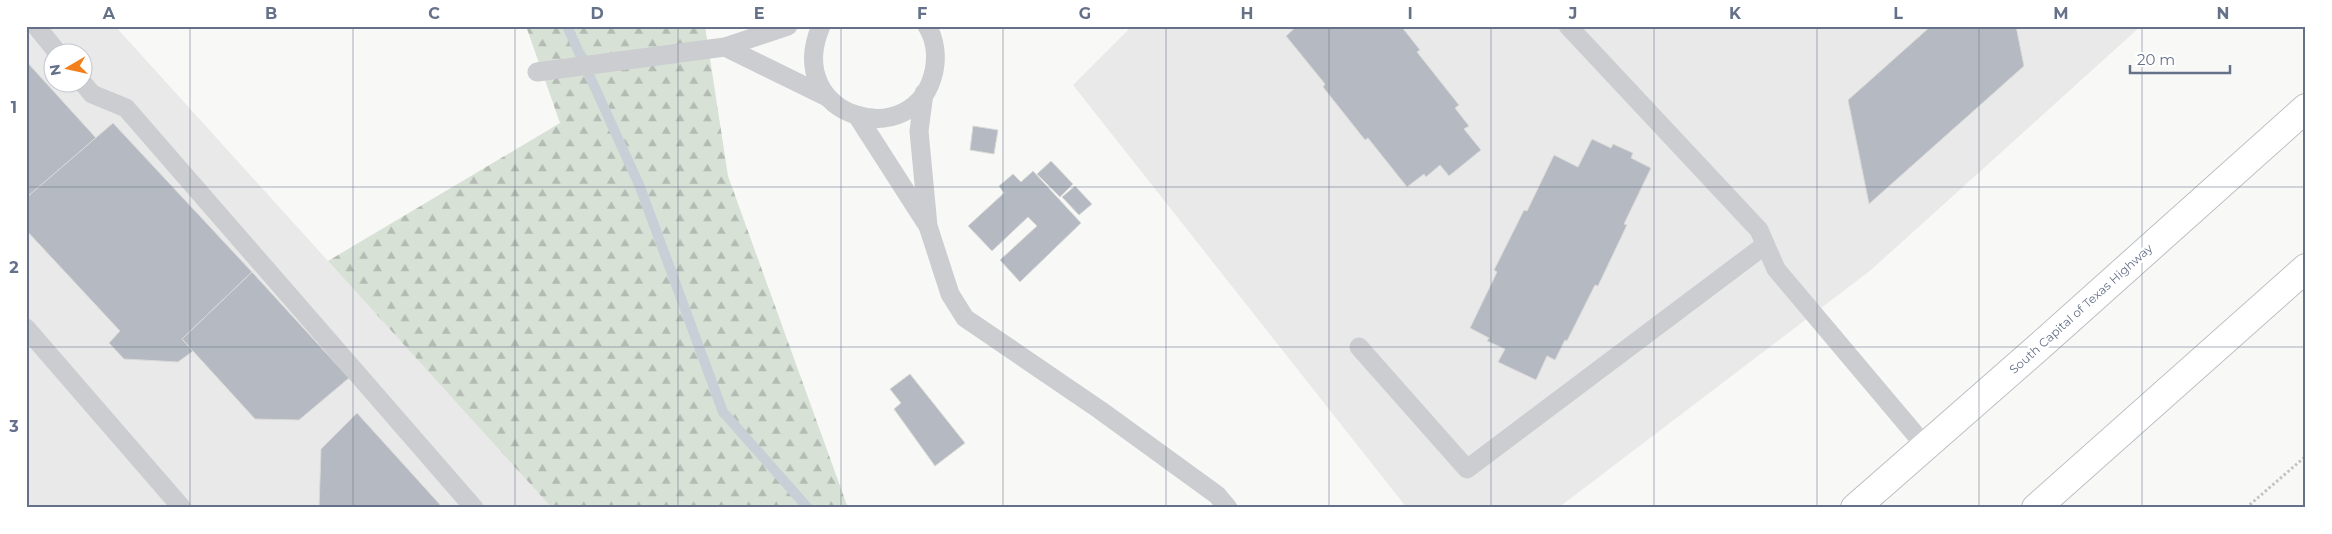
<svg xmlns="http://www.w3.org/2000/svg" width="2332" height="534" viewBox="0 0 2332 534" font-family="Montserrat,sans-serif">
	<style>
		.built { fill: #e9e9e9; fill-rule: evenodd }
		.forest { fill: url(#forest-firs) }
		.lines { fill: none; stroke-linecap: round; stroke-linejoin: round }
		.stream { stroke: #c8cfd6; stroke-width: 10 }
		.building { fill: #b5bac2; stroke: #dadad8 }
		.trunk-casing { stroke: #bcbec2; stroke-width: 30 }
		.path { stroke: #c1c3c6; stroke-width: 3; stroke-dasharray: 2.5 2.5; stroke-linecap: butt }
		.service { stroke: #cbcdd1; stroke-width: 19 }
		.trunk { stroke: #fff; stroke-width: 28 }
		.grid { fill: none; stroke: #657189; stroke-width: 1; stroke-opacity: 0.55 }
		.labels { text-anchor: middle; stroke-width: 5; stroke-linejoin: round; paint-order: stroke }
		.street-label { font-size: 12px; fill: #657189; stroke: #fff }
		.neatline { fill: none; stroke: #657189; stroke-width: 2 }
		.grid-label { font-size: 16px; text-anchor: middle; font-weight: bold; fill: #657189 }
	</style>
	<defs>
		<pattern id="forest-firs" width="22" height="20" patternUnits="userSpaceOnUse" patternTransform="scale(1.25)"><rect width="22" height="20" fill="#d8e1d6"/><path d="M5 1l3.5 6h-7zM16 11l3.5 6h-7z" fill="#b3bbb3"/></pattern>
	</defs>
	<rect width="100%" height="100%" fill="#f8f9f6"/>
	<g class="built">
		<path d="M26,26H115L552,508H26ZM52,52H82V82H52Z"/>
		<polygon points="1132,26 2141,26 1871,270 1558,508 1407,508 1073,85"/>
	</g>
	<polygon class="forest" points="526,26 705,26 728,176 848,508 552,508 328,261 560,123"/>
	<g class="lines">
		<polyline class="stream" points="567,26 640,187 723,412 808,508"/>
	</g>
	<g class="building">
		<polygon points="1297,26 1401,26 1420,50 1417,52 1459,105 1455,108 1469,126 1464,129 1481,150 1449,176 1440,165 1426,177 1424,174 1407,187 1368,138 1365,140 1323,87 1325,84 1286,36"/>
		<polygon points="1931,26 2016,26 2024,66 1869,204 1848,100"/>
		<polygon points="26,61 96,138 26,198"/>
		<polygon points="113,123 252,272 182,339 193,351 178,362 124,359 109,343 120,331 26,230 26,198"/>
		<polygon points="973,126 998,130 994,154 970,150"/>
		<polygon points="1592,139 1611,148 1613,144 1633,153 1631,158 1651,168 1624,224 1627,225 1598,286 1595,285 1567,341 1565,340 1555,360 1547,356 1536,380 1498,362 1505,349 1487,341 1489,338 1470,328 1497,272 1494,270 1524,210 1527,211 1554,155 1578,167"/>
		<polygon points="1051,161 1073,184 1060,197 1037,174"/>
		<polygon points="1033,171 1081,223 1020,282 1000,260 1037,226 1028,217 992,251 968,226 1004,193 999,186 1013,174 1021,182"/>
		<polygon points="1075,186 1092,204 1079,215 1062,197"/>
		<polygon points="252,272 349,378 299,420 255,419 182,339"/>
		<polygon points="910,374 965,443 935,466 894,409 901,403 890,389"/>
		<polygon points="357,413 443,508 319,508 321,449"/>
	</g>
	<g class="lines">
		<g class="trunk-casing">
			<g id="trunk">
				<polyline points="1855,508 2041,345 2306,108"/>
				<polyline points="2036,508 2306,268"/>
			</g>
		</g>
		<polyline class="path" points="2246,508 2306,456"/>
		<g class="service">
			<polyline points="36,26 57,52"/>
			<path d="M821,26C781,119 916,155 934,71C937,56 935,39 927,26"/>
			<polyline points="1568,26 1759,230 1776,269 1926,447"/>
			<polyline points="725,47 827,97"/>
			<polyline points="537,72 725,47 788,26"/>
			<polyline points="82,82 92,94 126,108 474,508"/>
			<polyline points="924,93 919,131 928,226 950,294 965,318 1100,410 1217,495 1228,508"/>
			<polyline points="858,117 926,223"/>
			<polyline points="26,328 182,508"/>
			<polyline points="1359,347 1467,469 1765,245"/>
		</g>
		<use href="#trunk" class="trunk"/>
	</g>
	<path class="grid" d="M190,26V508M353,26V508M515,26V508M678,26V508M841,26V508M1003,26V508M1166,26V508M1329,26V508M1491,26V508M1654,26V508M1817,26V508M1979,26V508M2142,26V508M26,187H2306M26,347H2306"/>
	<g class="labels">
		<g class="street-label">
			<text transform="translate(2081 309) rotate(-42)" y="4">South Capital of Texas Highway</text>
		</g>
	</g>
	<rect width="2332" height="534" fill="none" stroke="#ffffff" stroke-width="55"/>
	<g transform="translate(68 68) rotate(261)"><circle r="24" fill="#ffffff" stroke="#c1c6d0"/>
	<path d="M0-4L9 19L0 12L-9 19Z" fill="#f27f1c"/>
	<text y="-8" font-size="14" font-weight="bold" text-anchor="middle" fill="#657189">N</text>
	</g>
	<path d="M2130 65v8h100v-8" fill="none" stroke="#657189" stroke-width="2.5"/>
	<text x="2137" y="65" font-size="15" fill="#657189" stroke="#ffffff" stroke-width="4" paint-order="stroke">20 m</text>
	<rect x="28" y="28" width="2276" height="478" class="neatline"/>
	<g class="grid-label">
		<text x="109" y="19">A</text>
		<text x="271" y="19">B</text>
		<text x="434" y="19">C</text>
		<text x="597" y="19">D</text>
		<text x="759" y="19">E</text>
		<text x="922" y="19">F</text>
		<text x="1085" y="19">G</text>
		<text x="1247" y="19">H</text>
		<text x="1410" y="19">I</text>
		<text x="1573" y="19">J</text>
		<text x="1735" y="19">K</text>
		<text x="1898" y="19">L</text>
		<text x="2061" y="19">M</text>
		<text x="2223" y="19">N</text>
		<text x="14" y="113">1</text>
		<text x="14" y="273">2</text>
		<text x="14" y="432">3</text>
	</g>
</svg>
